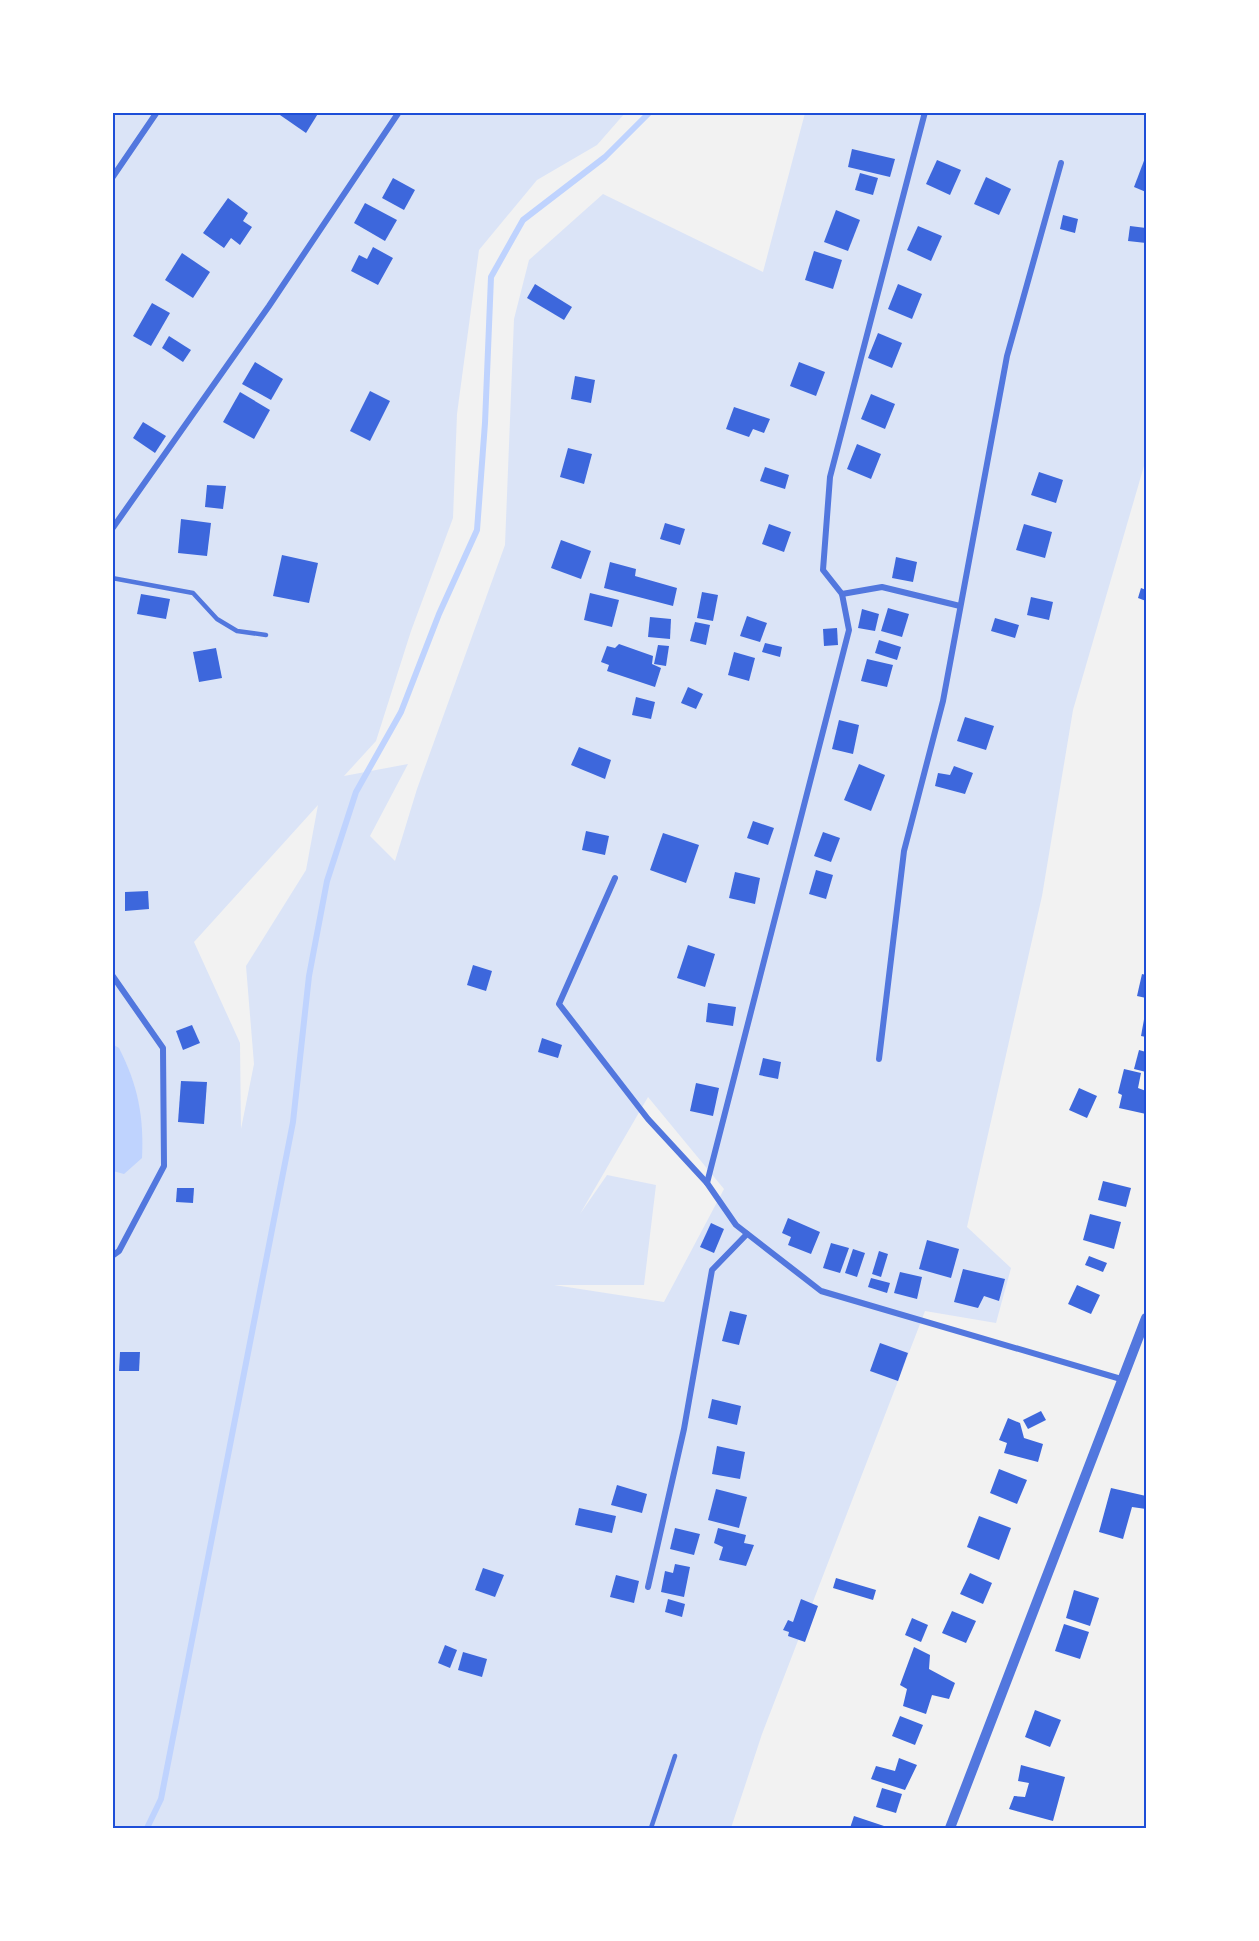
<svg xmlns="http://www.w3.org/2000/svg" width="1259" height="1941" viewBox="0 0 1259 1941" font-family="'DM Sans',sans-serif">
	<style>
		.green { fill: #dbe4f7; fill-rule: evenodd }
		.water { fill: #bfd3fe }
		.lines { fill: none; stroke-linecap: round; stroke-linejoin: round }
		.stream { stroke: #bfd3fe; stroke-width: 6 }
		.building { fill: #3d67dc }
		.service { stroke: #5277de; stroke-width: 4.5 }
		.minor { stroke: #5277de; stroke-width: 6 }
		.tertiary { stroke: #5277de; stroke-width: 10 }
		.neatline { fill: none; stroke: #1d4ed8; stroke-width: 2 }
	</style>
	<rect width="100%" height="100%" fill="#f2f2f2"/>
	<path class="green" d="M113,113H625L597,145L537,180L479,250L457,414L453,518L411,631L376,741L344,776L408,764L370,836L395,861L417,789L505,545L514,319L529,260L603,194L763,272L805,113H1146V459L1073,710L1042,896L967,1227L1011,1268L996,1323L925,1311L762,1734L731,1828H113ZM318,805L306,870L246,966L254,1064L241,1129L240,1043L194,942ZM648,1097L724,1189L664,1302L554,1285H644L656,1185L607,1175L580,1214Z"/>
	<path class="water" d="M112,1044L119,1048C138,1085 144,1117 142,1158L124,1174L113,1171Z"/>
	<g class="lines">
		<polyline class="stream" points="147,1828 161,1799 293,1122 309,976 327,881 356,792 401,712 439,614 477,530 485,423 491,277 523,220 605,157 650,112"/>
	</g>
	<g class="building">
		<polygon points="282,112 319,112 306,133 280,115"/>
		<polygon points="852,149 895,159 890,177 848,167"/>
		<polygon points="1145,158 1146,158 1146,192 1134,187"/>
		<polygon points="937,160 961,170 950,195 926,184"/>
		<polygon points="860,173 878,178 873,195 855,190"/>
		<polygon points="986,177 1011,189 999,215 974,204"/>
		<polygon points="393,178 415,190 404,210 382,198"/>
		<polygon points="228,198 248,213 243,221 252,227 240,245 231,238 224,248 203,233"/>
		<polygon points="365,203 397,220 385,241 354,223"/>
		<polygon points="836,210 860,220 848,251 824,242"/>
		<polygon points="1063,215 1078,219 1075,233 1060,229"/>
		<polygon points="918,226 942,236 931,261 907,250"/>
		<polygon points="1130,226 1146,228 1146,243 1128,241"/>
		<polygon points="373,247 393,258 378,285 351,271 359,255 367,259"/>
		<polygon points="814,251 842,260 833,289 805,280"/>
		<polygon points="182,253 210,272 193,298 165,280"/>
		<polygon points="535,284 572,307 564,320 527,298"/>
		<polygon points="898,284 922,294 912,319 888,309"/>
		<polygon points="152,303 170,313 151,346 133,336"/>
		<polygon points="878,333 902,343 892,368 868,358"/>
		<polygon points="169,336 191,350 183,362 162,348"/>
		<polygon points="255,362 283,379 271,400 242,384"/>
		<polygon points="799,362 825,372 816,396 790,386"/>
		<polygon points="575,376 595,380 591,403 571,399"/>
		<polygon points="370,391 390,401 370,441 350,431"/>
		<polygon points="240,392 270,410 254,439 223,422"/>
		<polygon points="871,394 895,404 885,429 861,419"/>
		<polygon points="734,407 770,419 764,433 753,429 749,437 726,429"/>
		<polygon points="143,422 166,436 155,453 133,438"/>
		<polygon points="857,444 881,454 871,479 847,469"/>
		<polygon points="568,448 592,454 584,484 560,477"/>
		<polygon points="765,467 789,475 785,489 760,481"/>
		<polygon points="1039,472 1063,480 1056,503 1031,495"/>
		<polygon points="207,485 226,486 223,509 205,507"/>
		<polygon points="181,519 211,523 207,556 178,553"/>
		<polygon points="665,523 685,529 680,545 660,539"/>
		<polygon points="769,524 791,532 784,552 762,544"/>
		<polygon points="1024,524 1052,532 1045,558 1016,550"/>
		<polygon points="561,540 591,551 581,579 551,568"/>
		<polygon points="282,555 318,563 309,603 273,596"/>
		<polygon points="896,557 917,562 913,582 892,578"/>
		<polygon points="610,562 636,569 635,576 677,588 673,606 604,588"/>
		<polygon points="1141,588 1146,590 1146,601 1138,598"/>
		<polygon points="702,592 718,595 713,621 697,618"/>
		<polygon points="590,593 619,600 612,627 584,620"/>
		<polygon points="141,594 170,599 166,619 137,614"/>
		<polygon points="1031,597 1053,602 1049,620 1027,615"/>
		<polygon points="888,608 909,614 902,637 881,631"/>
		<polygon points="862,609 879,614 875,631 858,628"/>
		<polygon points="747,616 767,623 760,642 740,636"/>
		<polygon points="650,617 671,619 670,639 648,637"/>
		<polygon points="995,618 1019,625 1015,638 991,631"/>
		<polygon points="695,622 710,625 706,645 690,641"/>
		<polygon points="837,628 838,645 824,646 823,629"/>
		<polygon points="879,640 901,647 897,660 875,653"/>
		<polygon points="765,643 782,647 780,657 762,652"/>
		<polygon points="619,644 653,656 652,664 661,668 655,687 607,671 609,665 601,662 607,646 615,648"/>
		<polygon points="658,645 669,646 666,666 654,664"/>
		<polygon points="216,648 222,678 199,682 193,652"/>
		<polygon points="734,652 755,658 749,681 728,675"/>
		<polygon points="867,659 893,665 887,687 861,681"/>
		<polygon points="688,687 703,694 696,709 681,703"/>
		<polygon points="636,697 655,702 651,719 632,715"/>
		<polygon points="965,717 994,726 986,750 957,741"/>
		<polygon points="839,720 859,725 853,754 832,749"/>
		<polygon points="579,747 611,760 605,779 571,765"/>
		<polygon points="859,764 885,775 871,811 844,800"/>
		<polygon points="954,766 973,773 965,794 935,786 938,773 950,775"/>
		<polygon points="753,821 774,828 768,845 747,838"/>
		<polygon points="586,831 609,836 605,855 582,850"/>
		<polygon points="823,832 840,838 831,862 814,856"/>
		<polygon points="663,833 699,845 686,883 650,870"/>
		<polygon points="816,870 833,875 826,899 809,894"/>
		<polygon points="735,872 760,878 755,904 729,898"/>
		<polygon points="148,891 149,909 125,911 125,892"/>
		<polygon points="688,945 715,954 705,987 677,978"/>
		<polygon points="473,965 492,971 486,991 467,985"/>
		<polygon points="1142,974 1146,975 1146,998 1137,996"/>
		<polygon points="708,1003 736,1007 733,1026 706,1022"/>
		<polygon points="1145,1014 1146,1014 1146,1037 1141,1036"/>
		<polygon points="192,1025 200,1043 183,1050 176,1031"/>
		<polygon points="542,1038 562,1045 558,1058 538,1052"/>
		<polygon points="1139,1050 1146,1052 1146,1072 1134,1069"/>
		<polygon points="763,1058 781,1062 778,1079 759,1075"/>
		<polygon points="1124,1069 1141,1073 1138,1088 1146,1091 1146,1114 1119,1108 1122,1095 1118,1093"/>
		<polygon points="181,1081 207,1082 204,1124 178,1122"/>
		<polygon points="696,1083 719,1088 713,1116 690,1111"/>
		<polygon points="1079,1088 1097,1096 1087,1118 1069,1110"/>
		<polygon points="1103,1181 1131,1188 1126,1207 1098,1200"/>
		<polygon points="177,1188 194,1188 193,1203 176,1202"/>
		<polygon points="1090,1214 1121,1222 1114,1249 1083,1240"/>
		<polygon points="788,1218 820,1232 811,1254 788,1245 791,1237 782,1233"/>
		<polygon points="711,1223 724,1229 714,1253 700,1247"/>
		<polygon points="927,1240 959,1249 951,1278 919,1269"/>
		<polygon points="831,1243 849,1248 840,1273 823,1268"/>
		<polygon points="853,1249 865,1253 857,1277 845,1273"/>
		<polygon points="879,1251 888,1254 881,1277 872,1274"/>
		<polygon points="1089,1256 1107,1263 1103,1272 1085,1265"/>
		<polygon points="963,1269 1005,1279 999,1301 984,1296 978,1308 954,1302"/>
		<polygon points="900,1272 922,1277 917,1299 894,1293"/>
		<polygon points="871,1278 890,1283 887,1293 868,1287"/>
		<polygon points="1077,1285 1100,1295 1091,1314 1068,1304"/>
		<polygon points="730,1311 747,1315 739,1345 722,1341"/>
		<polygon points="880,1343 908,1353 898,1381 870,1371"/>
		<polygon points="120,1352 140,1352 139,1371 119,1371"/>
		<polygon points="712,1399 741,1406 737,1425 708,1418"/>
		<polygon points="1041,1411 1046,1420 1028,1429 1023,1420"/>
		<polygon points="1008,1418 1020,1423 1024,1438 1043,1444 1038,1462 1004,1453 1007,1443 999,1440"/>
		<polygon points="717,1446 745,1452 740,1479 712,1474"/>
		<polygon points="999,1469 1027,1480 1017,1504 990,1493"/>
		<polygon points="617,1485 647,1494 642,1513 611,1505"/>
		<polygon points="1111,1488 1146,1496 1146,1509 1132,1507 1123,1539 1099,1532"/>
		<polygon points="716,1489 747,1497 739,1528 708,1520"/>
		<polygon points="579,1508 616,1516 612,1533 575,1525"/>
		<polygon points="979,1516 1011,1528 999,1560 967,1547"/>
		<polygon points="675,1528 700,1534 694,1555 670,1549"/>
		<polygon points="718,1528 746,1535 744,1543 754,1545 746,1566 719,1560 723,1547 714,1543"/>
		<polygon points="675,1564 690,1567 684,1597 661,1592 665,1571 673,1573"/>
		<polygon points="483,1568 504,1575 495,1597 475,1590"/>
		<polygon points="970,1573 992,1583 983,1604 960,1594"/>
		<polygon points="616,1575 639,1581 634,1603 610,1597"/>
		<polygon points="836,1578 876,1590 873,1600 833,1588"/>
		<polygon points="1074,1590 1099,1598 1090,1626 1066,1618"/>
		<polygon points="668,1599 685,1604 682,1617 665,1612"/>
		<polygon points="801,1599 818,1606 805,1642 788,1636 789,1632 783,1630 788,1620 793,1622"/>
		<polygon points="952,1611 976,1621 966,1643 942,1633"/>
		<polygon points="912,1618 928,1625 921,1642 905,1635"/>
		<polygon points="1064,1624 1089,1632 1080,1659 1055,1651"/>
		<polygon points="445,1645 457,1650 450,1668 438,1663"/>
		<polygon points="914,1647 930,1655 929,1669 955,1683 949,1699 932,1695 926,1714 903,1706 907,1689 900,1685"/>
		<polygon points="463,1652 487,1659 482,1677 458,1670"/>
		<polygon points="1035,1710 1061,1720 1050,1747 1025,1737"/>
		<polygon points="900,1716 923,1725 915,1745 892,1736"/>
		<polygon points="899,1758 917,1765 905,1790 871,1779 876,1766 895,1771"/>
		<polygon points="1021,1765 1065,1777 1053,1821 1009,1809 1014,1796 1025,1797 1029,1783 1018,1781"/>
		<polygon points="882,1788 902,1794 896,1813 876,1807"/>
		<polygon points="854,1816 890,1828 850,1828"/>
	</g>
	<g class="lines">
		<g class="service">
			<polyline points="112,578 193,593 217,619 237,631 266,635"/>
			<polyline points="651,1828 675,1756"/>
		</g>
		<g class="minor">
			<polyline points="112,178 157,112"/>
			<polyline points="112,529 269,306 399,112"/>
			<polyline points="842,594 882,587 960,606"/>
			<polyline points="615,878 559,1004 648,1119 707,1183 736,1225 821,1291 1121,1379"/>
			<polyline points="112,975 163,1048 164,1166 119,1251 112,1256"/>
			<polyline points="879,1059 904,851 943,701 1007,356 1061,163"/>
			<polyline points="707,1183 849,630 842,594 823,570 830,477 925,112"/>
			<polyline points="648,1587 684,1429 712,1270 747,1234"/>
		</g>
		<polyline class="tertiary" points="950,1828 1146,1318"/>
	</g>
	<rect width="1259" height="1941" fill="none" stroke="#ffffff" stroke-width="228"/>
	<rect x="114" y="114" width="1031" height="1713" class="neatline"/>
</svg>
